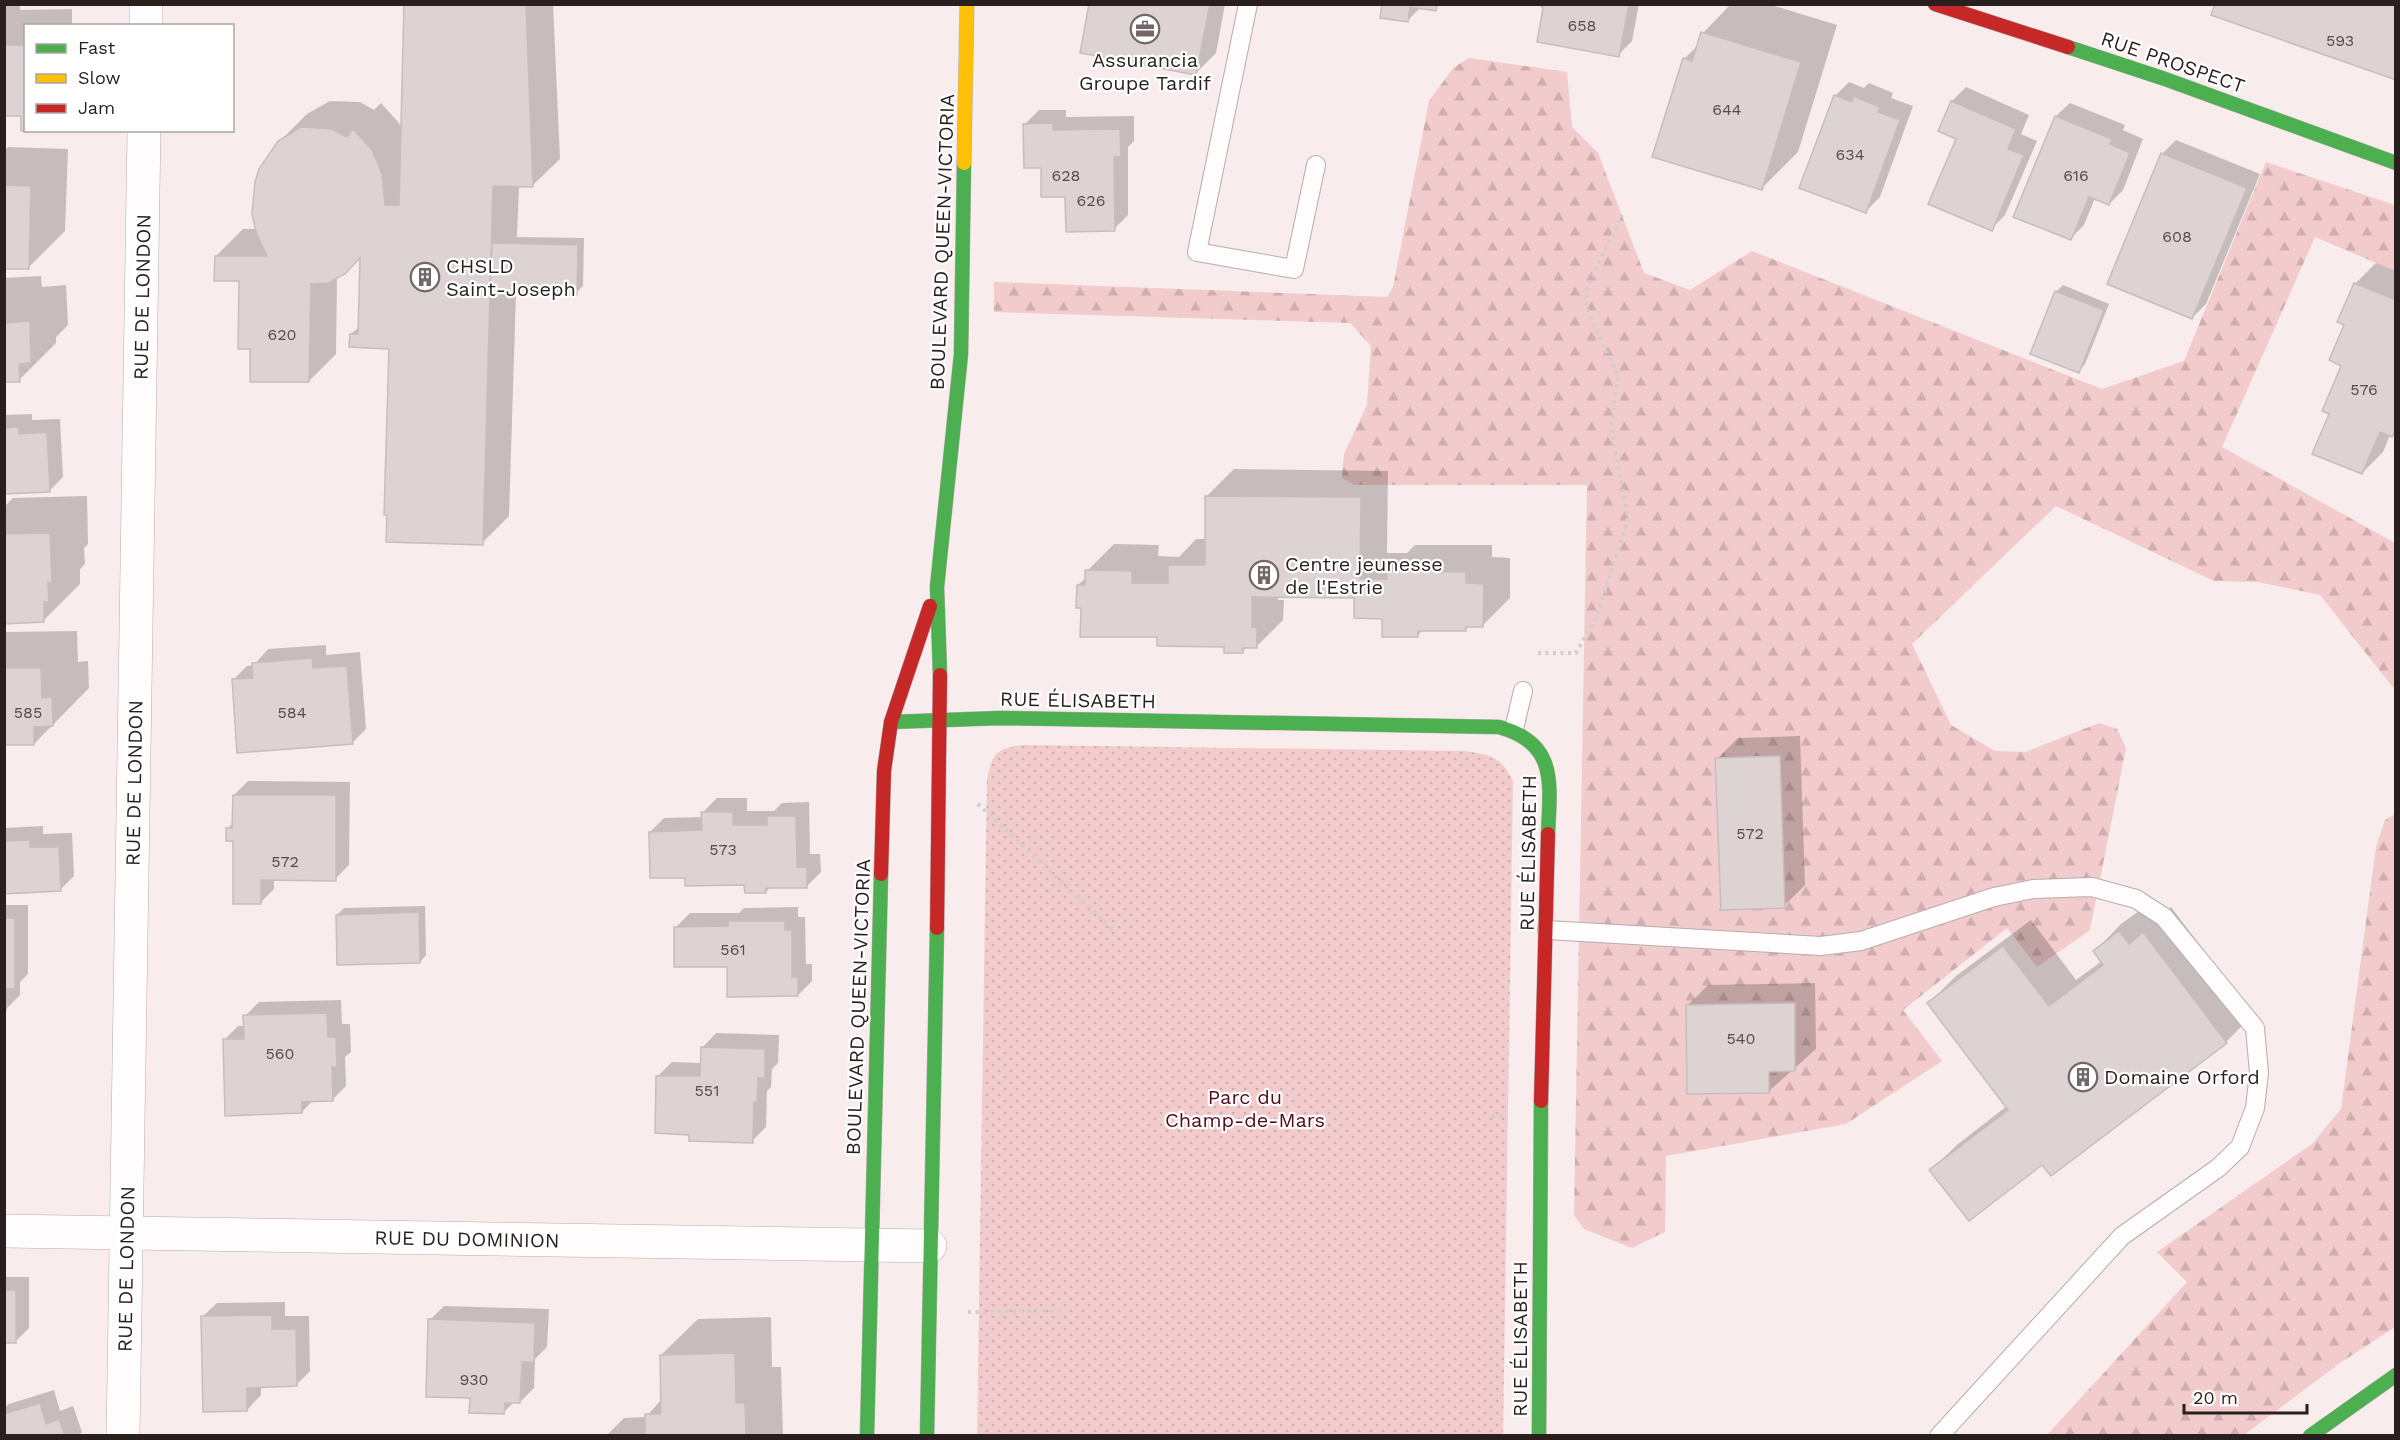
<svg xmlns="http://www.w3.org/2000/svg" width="2400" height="1440" viewBox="0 0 2400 1440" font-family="'Work Sans',sans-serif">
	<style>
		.forest { fill: url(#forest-firs) }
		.park { fill: url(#park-dots) }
		.shadow { fill: #0003 }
		.building { fill: #ded3d3; stroke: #c8bdbd; stroke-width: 1.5 }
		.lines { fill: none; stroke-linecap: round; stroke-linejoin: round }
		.lane-casing { stroke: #b7adad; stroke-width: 20 }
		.street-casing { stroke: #b7adad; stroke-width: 34 }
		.fast-casing { stroke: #b7adad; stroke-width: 15 }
		.slow-casing { stroke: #b7adad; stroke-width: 15 }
		.jam-casing { stroke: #b7adad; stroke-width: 15 }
		.path { stroke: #d2cece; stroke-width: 4; stroke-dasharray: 3 4.5; stroke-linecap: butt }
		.lane { stroke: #fefcfc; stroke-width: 18 }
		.street { stroke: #fefcfc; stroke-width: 33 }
		.fast { stroke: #4caf50; stroke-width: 14 }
		.slow { stroke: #ffc107; stroke-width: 14 }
		.jam { stroke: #c62828; stroke-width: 14 }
		.labels { text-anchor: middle; stroke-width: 4.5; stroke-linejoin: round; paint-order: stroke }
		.number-label { font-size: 16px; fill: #564c4c }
		.poi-label { font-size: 20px; fill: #291f1f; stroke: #fff; text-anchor: start }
		.street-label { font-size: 20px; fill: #291f1f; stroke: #fff }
		.park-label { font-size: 20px; fill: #540b19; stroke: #fff }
	</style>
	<defs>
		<pattern id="forest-firs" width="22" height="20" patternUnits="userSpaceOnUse" patternTransform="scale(1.5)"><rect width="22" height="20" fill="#f2cbcc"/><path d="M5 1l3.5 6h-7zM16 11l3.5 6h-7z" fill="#d0aeaf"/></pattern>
		<pattern id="park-dots" width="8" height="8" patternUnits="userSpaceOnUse" patternTransform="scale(1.5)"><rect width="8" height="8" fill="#f2cbcc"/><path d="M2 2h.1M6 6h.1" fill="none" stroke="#d0aeaf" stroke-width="1.8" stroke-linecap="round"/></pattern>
	</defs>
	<rect width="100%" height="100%" fill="#f8ecec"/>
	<g class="forest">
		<polygon points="1469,58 1567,72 1572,127 1598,153 1644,273 1690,290 1752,251 2102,389 2184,361 2266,162 2395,205 2395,271 2315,237 2222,447 2395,543 2395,690 2320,595 2258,582 2214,581 2056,506 1912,644 1951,725 1995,751 2025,752 2099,723 2117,729 2126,748 2090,930 2037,967 2007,928 1903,1010 1942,1061 1846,1124 1666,1156 1665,1232 1632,1248 1584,1229 1574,1215 1587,485 1354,485 1342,478 1344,454 1367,405 1371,346 1350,323 994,312 994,282 1387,297 1393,287 1429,101 1453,68"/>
		<polygon points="2395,814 2395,1327 2340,1363 2244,1435 2047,1435 2187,1282 2157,1252 2312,1144 2341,1109 2376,847 2385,820"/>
	</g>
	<path class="park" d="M1023,745L1465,751C1492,755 1500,756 1513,781L1503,1435H977L987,780C992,753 996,749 1023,745Z"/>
	<g class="shadow">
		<polygon points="4,4 20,4 20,10 72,9 72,26 26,26 26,130 22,115 4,115"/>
		<polygon points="406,4 553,4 560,159 533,185 519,185 517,237 584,238 583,286 576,293 516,292 509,516 482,543 390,347 351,334 360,326 361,256 337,277 336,354 309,381 252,347 240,279 216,256 243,229 257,229 279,142 307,114 330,101 360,102 374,110 381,103 399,123 402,131"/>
		<polygon points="1091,4 1225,4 1216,53 1195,74"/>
		<polygon points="1384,4 1440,4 1435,9 1421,7 1408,20"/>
		<polygon points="1543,4 1639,4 1632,41 1618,55"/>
		<polygon points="1731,4 1768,4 1837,25 1798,152 1761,189 1684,59 1699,44 1703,33"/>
		<polygon points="2217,4 2396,4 2396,78"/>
		<polygon points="1849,82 1864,88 1869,83 1893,93 1891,98 1913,106 1880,197 1866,211 1835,96"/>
		<polygon points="1966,87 2029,115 2021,134 2037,141 2005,215 1991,229 1958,138 1940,131 1952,101"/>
		<polygon points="2070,103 2125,125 2123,130 2143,139 2123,190 2109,204 2095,198 2084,225 2070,239 2056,116"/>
		<polygon points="1039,110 1066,110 1066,117 1134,116 1134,141 1128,147 1128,215 1114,229 1067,195 1042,166 1025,124"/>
		<polygon points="2176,140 2260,174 2206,304 2192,318 2109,283 2162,154"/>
		<polygon points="8,147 68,149 65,231 28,268 4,267 4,151"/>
		<polygon points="2376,263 2396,271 2396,432 2390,435 2383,452 2362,473 2331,413 2343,365 2346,324 2355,284"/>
		<polygon points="41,276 42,287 66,285 68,325 56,337 56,343 19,380 4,381 4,278"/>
		<polygon points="2063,285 2109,304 2085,364 2079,371 2056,292"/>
		<polygon points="32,414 32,420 60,419 63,477 49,491 4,493 4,415"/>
		<polygon points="1234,469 1388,471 1387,553 1407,553 1415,545 1492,545 1492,557 1510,558 1510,598 1483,625 1470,625 1465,630 1423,630 1418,635 1384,618 1356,596 1278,596 1278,600 1284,600 1283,620 1256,647 1247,647 1242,652 1225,646 1159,636 1082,607 1078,585 1087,577 1087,571 1114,544 1159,545 1158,556 1179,557 1196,539 1206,539 1207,496"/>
		<polygon points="87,496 88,544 84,548 85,564 80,569 80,584 43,621 4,622 4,507 13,498"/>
		<polygon points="77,631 78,662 88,661 89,688 34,744 4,744 4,632"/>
		<polygon points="326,645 326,655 360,652 366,729 352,743 233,680 247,666 254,665 268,649"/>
		<polygon points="1800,736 1805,885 1784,906 1717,759 1738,738"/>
		<polygon points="248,781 350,782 349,865 335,879 274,879 274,889 260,903 235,840 227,829 234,822 234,795"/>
		<polygon points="717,798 747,798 747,811 774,811 782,803 809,802 810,854 820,854 821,872 807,886 770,887 766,892 746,884 686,876 650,832 664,818 703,817 703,812"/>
		<polygon points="43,826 43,834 72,833 74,876 60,890 4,892 4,828"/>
		<polygon points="4,905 28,905 28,974 20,982 20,995 6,1009"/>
		<polygon points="2147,905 2156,918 2171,907 2253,1015 2226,1042 2042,1163 1931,1170 1958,1144 2007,1106 1929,1003 1956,976 2031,920 2076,980 2102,961 2095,951 2121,924"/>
		<polygon points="425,906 426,955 420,962 337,915 344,908"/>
		<polygon points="798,907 798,917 805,917 806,964 812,964 812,981 798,995 676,927 690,913 739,913 744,908"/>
		<polygon points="1815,983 1816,1049 1769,1091 1687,1006 1708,985"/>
		<polygon points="341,1000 342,1024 350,1024 351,1052 345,1057 346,1086 332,1100 313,1100 302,1112 224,1040 238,1026 245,1026 245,1016 259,1002"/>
		<polygon points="716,1033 779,1035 778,1063 772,1069 771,1087 767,1091 766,1127 752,1141 691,1133 658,1076 672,1062 702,1063 702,1048"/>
		<polygon points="4,1277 29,1277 29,1328 15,1342 4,1342"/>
		<polygon points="285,1302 285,1316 309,1316 310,1371 296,1385 261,1386 261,1395 247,1410 202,1317 217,1303"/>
		<polygon points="444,1306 549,1309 547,1347 535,1359 534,1388 520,1402 514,1402 504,1412 471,1397 430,1320"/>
		<polygon points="771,1317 772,1367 781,1367 783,1436 606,1436 624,1418 646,1417 662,1399 661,1355 698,1319"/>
		<polygon points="54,1390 60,1411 73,1406 82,1432 78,1436 4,1436 4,1408 9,1404"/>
	</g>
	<g class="building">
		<polygon points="404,4 526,4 533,187 493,186 483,545 386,542 387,515 384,515 389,349 349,347 350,334 358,334 360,258 345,274 328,283 311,284 309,382 250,382 250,349 238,349 239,281 214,281 215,256 267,256 256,232 252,214 255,182 259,169 278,141 301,127 332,129 347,137 353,129 372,150 382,174 385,205 399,205"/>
		<polygon points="1089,4 1210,4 1196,75 1080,53"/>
		<polygon points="1382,4 1437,4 1436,11 1410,7 1408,22 1380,18"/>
		<polygon points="1539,4 1629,4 1619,57 1537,42 1543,8"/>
		<polygon points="2215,4 2396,5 2396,80 2211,15"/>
		<polygon points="1701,32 1801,62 1762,190 1652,157 1683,58 1692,61"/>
		<polygon points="4,45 26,45 26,130 58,131 21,131 21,116 4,116"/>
		<polygon points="1834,95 1852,102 1853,96 1880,107 1878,112 1900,120 1866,213 1799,188"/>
		<polygon points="1951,101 2016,129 2008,149 2024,155 1992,231 1928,204 1956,139 1938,131"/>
		<polygon points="2055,116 2112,139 2110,144 2130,153 2109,205 2089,197 2071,240 2013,217"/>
		<polygon points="1053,123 1053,130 1120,129 1121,157 1114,157 1115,231 1066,232 1065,197 1041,197 1041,168 1024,168 1023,124"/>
		<polygon points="2161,153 2247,188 2192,319 2107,284"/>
		<polygon points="4,185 31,186 29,269 4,269"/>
		<polygon points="492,243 578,245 577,295 490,293"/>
		<polygon points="2354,283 2396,300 2396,429 2392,437 2380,432 2362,474 2312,454 2329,414 2322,411 2341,366 2329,360 2344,325 2337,322"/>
		<polygon points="2055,291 2104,310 2079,373 2030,354"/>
		<polygon points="4,312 5,323 30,321 31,363 19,364 20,382 4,382"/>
		<polygon points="19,427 19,434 47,432 50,492 4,494 4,428"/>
		<polygon points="1205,496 1361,497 1360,579 1387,579 1387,571 1466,572 1466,583 1484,584 1483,627 1466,627 1466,631 1418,631 1418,637 1382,637 1382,619 1354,618 1354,598 1252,597 1252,627 1257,627 1257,648 1243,648 1243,653 1224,653 1224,647 1157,646 1157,637 1080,637 1081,608 1076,608 1077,585 1085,585 1085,570 1132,571 1132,583 1168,583 1168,565 1205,565"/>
		<polygon points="50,533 52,583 48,583 49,602 44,602 44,622 4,624 4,534"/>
		<polygon points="312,658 313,668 347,666 353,744 237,753 232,679 253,678 252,663"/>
		<polygon points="4,668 41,668 42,698 52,697 53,726 34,727 34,745 4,745"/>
		<polygon points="1780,756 1785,908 1721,910 1715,758"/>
		<polygon points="233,795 336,795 336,881 261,880 261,904 233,904 233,841 226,841 226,828 232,828"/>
		<polygon points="701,812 733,812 733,825 767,825 767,816 796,816 797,867 807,867 807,888 766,888 766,893 745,893 744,885 685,886 685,878 650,878 649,832 702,830"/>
		<polygon points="30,840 30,847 59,847 61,891 4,894 4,841"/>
		<polygon points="419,912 420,963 337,965 336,915"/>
		<polygon points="4,918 15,918 15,989 6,989 6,1011"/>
		<polygon points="728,921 785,921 785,930 792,930 792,977 798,977 798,996 727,997 727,967 674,967 674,927 728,926"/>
		<polygon points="2119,931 2129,944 2143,932 2227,1043 2051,1176 2042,1165 1969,1221 1929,1170 2008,1110 1927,1003 2003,946 2049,1006 2103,965 2093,951"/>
		<polygon points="1795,1003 1795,1071 1769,1072 1769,1093 1687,1094 1686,1005"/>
		<polygon points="327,1013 328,1037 336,1037 337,1067 332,1067 333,1101 302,1102 302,1113 225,1116 223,1039 244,1039 243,1015"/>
		<polygon points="701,1047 765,1049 765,1078 758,1078 757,1102 754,1102 753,1143 689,1141 689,1135 655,1133 656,1076 700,1076"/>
		<rect x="4" y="1290" width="12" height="53"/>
		<polygon points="272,1315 272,1329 296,1329 297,1386 247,1388 247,1411 203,1412 201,1316"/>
		<polygon points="428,1319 535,1323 534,1362 522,1362 520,1403 505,1403 504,1414 469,1413 470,1398 426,1397"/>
		<polygon points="735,1353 736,1403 745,1403 746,1436 645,1436 645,1414 661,1414 660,1355"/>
		<polygon points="40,1403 46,1424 59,1419 65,1436 4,1436 4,1414"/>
	</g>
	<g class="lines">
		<g class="lane-casing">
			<g id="lane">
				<polyline points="1248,4 1197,252 1294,269 1316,165"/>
				<polyline points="1514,729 1523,691"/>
				<polyline points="1547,930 1821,946 1861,941 1994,897 2033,889 2092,887 2136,899 2164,917 2255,1028 2259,1073 2255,1108 2240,1147 2218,1168 2122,1236 1939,1436"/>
			</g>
		</g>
		<g class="street-casing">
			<g id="street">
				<polyline points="146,26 146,4"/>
				<polyline points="4,1231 930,1246"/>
				<polyline points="123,1436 144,130"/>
			</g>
		</g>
		<g class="fast-casing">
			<g id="fast">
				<polyline points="2068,47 2165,79 2396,163"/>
				<polyline points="940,675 937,587 961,354 964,163"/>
				<path d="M891,722L1000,718L1499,727C1558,743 1550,784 1548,834"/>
				<polyline points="867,1436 881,874"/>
				<polyline points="927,1436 937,928"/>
				<polyline points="1539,1436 1541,1101"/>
				<polyline points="2310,1436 2396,1375"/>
			</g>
		</g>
		<g class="slow-casing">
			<polyline id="slow" points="964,163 967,4"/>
		</g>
		<g class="jam-casing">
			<g id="jam">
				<polyline points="1935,4 2068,47"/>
				<polyline points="881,874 884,771 891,722 930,606"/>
				<polyline points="937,928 940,675"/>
				<polyline points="1541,1101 1548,834"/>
			</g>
		</g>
		<g class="path">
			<polyline points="1538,653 1576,653 1597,616 1628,518 1611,427 1618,376 1586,307 1587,288 1622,215"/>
			<polyline points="978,804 1116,932"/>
			<polyline points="1492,1116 1503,1116"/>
			<polyline points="968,1312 1060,1311"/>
		</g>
		<use href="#lane" class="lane"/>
		<use href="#street" class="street"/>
		<use href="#fast" class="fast"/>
		<use href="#slow" class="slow"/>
		<use href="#jam" class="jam"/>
	</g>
	<defs>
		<g id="office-ring" transform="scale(1.5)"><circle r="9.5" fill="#fff" stroke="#716767" stroke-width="1.5"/><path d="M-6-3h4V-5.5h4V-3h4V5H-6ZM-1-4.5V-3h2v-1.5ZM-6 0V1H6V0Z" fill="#716767"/></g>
		<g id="building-ring" transform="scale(1.5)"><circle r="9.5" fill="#fff" stroke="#716767" stroke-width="1.5"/><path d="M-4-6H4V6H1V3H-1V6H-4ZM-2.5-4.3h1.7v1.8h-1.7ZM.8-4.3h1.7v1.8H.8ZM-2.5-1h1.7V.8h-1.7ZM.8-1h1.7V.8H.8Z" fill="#716767"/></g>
	</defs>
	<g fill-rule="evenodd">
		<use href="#office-ring" x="1145" y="29"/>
		<use href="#building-ring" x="425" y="277"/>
		<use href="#building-ring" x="1264" y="575"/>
		<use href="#building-ring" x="2083" y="1077"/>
	</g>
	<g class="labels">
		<g class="number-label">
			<text x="1582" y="31">658</text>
			<text x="2340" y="46">593</text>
			<text x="1727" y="115">644</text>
			<text x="1850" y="160">634</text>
			<text x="1066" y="181">628</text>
			<text x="2076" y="181">616</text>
			<text x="1091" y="206">626</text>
			<text x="2177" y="242">608</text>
			<text x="282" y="340">620</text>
			<text x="2364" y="395">576</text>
			<text x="28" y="718">585</text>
			<text x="292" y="718">584</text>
			<text x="1750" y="839">572</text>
			<text x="723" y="855">573</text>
			<text x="285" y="867">572</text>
			<text x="733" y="955">561</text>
			<text x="1741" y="1044">540</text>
			<text x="280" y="1059">560</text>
			<text x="707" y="1096">551</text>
			<text x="474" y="1385">930</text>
		</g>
		<g class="poi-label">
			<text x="1145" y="67" text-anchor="middle">Assurancia<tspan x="1145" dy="23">Groupe Tardif</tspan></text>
			<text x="446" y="273">CHSLD<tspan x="446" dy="23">Saint-Joseph</tspan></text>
			<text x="1285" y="571">Centre jeunesse<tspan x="1285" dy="23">de l'Estrie</tspan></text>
			<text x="2104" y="1084">Domaine Orford</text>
		</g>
		<g class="street-label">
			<text transform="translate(2173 62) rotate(19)" y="7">RUE PROSPECT</text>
			<text transform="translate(942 242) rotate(-88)" y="7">BOULEVARD QUEEN-VICTORIA</text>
			<text transform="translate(142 297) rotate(-89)" y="7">RUE DE LONDON</text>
			<text transform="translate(1078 700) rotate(1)" y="7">RUE ÉLISABETH</text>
			<text transform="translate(134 783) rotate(-89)" y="7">RUE DE LONDON</text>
			<text transform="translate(1528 853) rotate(-89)" y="7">RUE ÉLISABETH</text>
			<text transform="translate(858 1007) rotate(-88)" y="7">BOULEVARD QUEEN-VICTORIA</text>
			<text transform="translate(467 1239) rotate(1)" y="7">RUE DU DOMINION</text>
			<text transform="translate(126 1269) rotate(-89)" y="7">RUE DE LONDON</text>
			<text transform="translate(1520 1339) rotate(-90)" y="7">RUE ÉLISABETH</text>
		</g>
		<g class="park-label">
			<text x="1245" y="1104">Parc du<tspan x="1245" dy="23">Champ-de-Mars</tspan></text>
		</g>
	</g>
	<rect width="2400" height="1440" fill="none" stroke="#291f1f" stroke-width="12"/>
	<rect x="24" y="24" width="210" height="108" fill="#ffffff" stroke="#a9a5a5" stroke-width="1.5"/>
	<rect x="36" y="44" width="30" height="9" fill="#4caf50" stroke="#a9a5a5" stroke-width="1.5"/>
	<text x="78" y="54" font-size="18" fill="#291f1f">Fast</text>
	<rect x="36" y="74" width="30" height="9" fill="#ffc107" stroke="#a9a5a5" stroke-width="1.5"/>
	<text x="78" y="84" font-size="18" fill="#291f1f">Slow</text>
	<rect x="36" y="104" width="30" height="9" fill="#c62828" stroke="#a9a5a5" stroke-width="1.5"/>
	<text x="78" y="114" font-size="18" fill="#291f1f">Jam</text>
	<path d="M2184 1404v9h123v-9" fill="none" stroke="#291f1f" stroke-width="3"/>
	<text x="2193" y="1404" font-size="18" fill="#291f1f" stroke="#ffffff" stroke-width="4.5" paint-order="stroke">20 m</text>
</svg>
